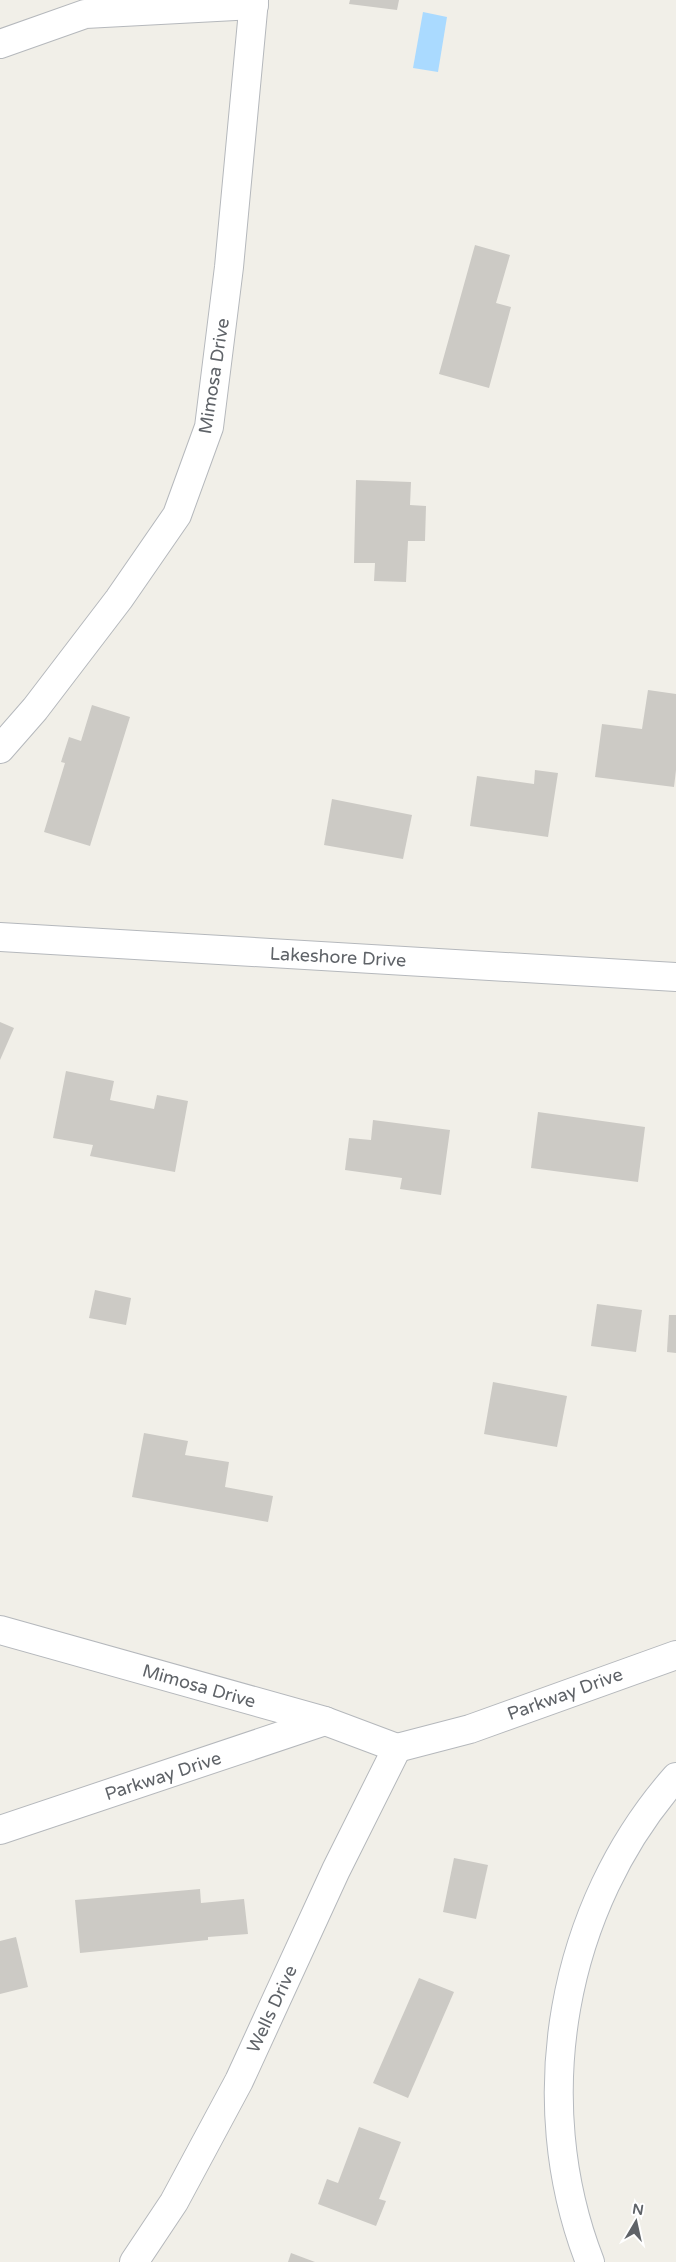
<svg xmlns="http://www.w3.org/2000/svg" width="676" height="2262" viewBox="0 0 676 2262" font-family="'Varela Round',sans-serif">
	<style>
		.water { fill: #aadaff }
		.building { fill: #cccac5 }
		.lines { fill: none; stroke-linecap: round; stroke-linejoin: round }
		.street-casing { stroke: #b5b8bc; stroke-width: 30 }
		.secondary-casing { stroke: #b6babf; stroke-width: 30 }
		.street { stroke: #fff; stroke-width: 28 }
		.secondary { stroke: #fff; stroke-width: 28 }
		.labels { text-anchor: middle; stroke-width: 5; stroke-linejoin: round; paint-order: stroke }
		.street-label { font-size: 18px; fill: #5f6368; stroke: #fff }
	</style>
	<rect width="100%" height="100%" fill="#f1efe8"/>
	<polygon class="water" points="423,12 447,17 438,72 413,68"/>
	<g class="building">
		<polygon points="350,0 399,0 397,10 349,4"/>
		<polygon points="475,245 510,255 496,303 511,307 489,388 439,374"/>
		<polygon points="356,480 411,482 410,505 426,506 425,541 408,541 406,582 374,581 375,563 354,563"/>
		<polygon points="648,690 676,694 676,770 674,787 595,777 602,724 642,729"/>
		<polygon points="92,705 130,717 90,846 44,832 65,763 61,762 69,737 81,741"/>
		<polygon points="535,770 558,773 548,837 470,826 477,776 534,784"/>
		<polygon points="332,799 412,815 403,859 324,845"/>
		<polygon points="0,1022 14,1028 0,1060"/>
		<polygon points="66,1071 114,1081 110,1100 154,1109 157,1095 188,1101 175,1172 90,1156 93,1145 53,1138"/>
		<polygon points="538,1112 645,1127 638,1182 531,1168"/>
		<polygon points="373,1120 450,1130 441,1195 400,1189 402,1178 345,1170 349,1138 371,1140"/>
		<polygon points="95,1290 131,1298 126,1325 89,1318"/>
		<polygon points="597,1304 642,1310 636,1352 591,1346"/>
		<polygon points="669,1315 676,1315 676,1353 667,1352"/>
		<polygon points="493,1382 567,1396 557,1447 484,1434"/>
		<polygon points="144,1433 188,1441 185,1455 229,1462 225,1487 273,1496 268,1522 132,1497"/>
		<polygon points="454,1858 488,1865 476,1919 443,1912"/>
		<polygon points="200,1889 201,1903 244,1899 248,1934 208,1937 208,1940 80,1953 75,1900"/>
		<polygon points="16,1937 28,1987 0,1994 0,1941"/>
		<polygon points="419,1978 454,1992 408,2098 373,2083"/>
		<polygon points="359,2127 401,2142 379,2199 386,2201 376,2226 318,2204 327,2179 338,2183"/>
		<polygon points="291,2253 315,2262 288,2262"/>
	</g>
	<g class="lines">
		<g class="street-casing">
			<g id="street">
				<polyline points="0,44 85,14 254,5"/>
				<polyline points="0,749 35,709 119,599 177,515 209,427 229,267 254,0"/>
				<polyline points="0,937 676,977"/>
				<polyline points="0,1630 325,1721 397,1748"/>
				<polyline points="397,1748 470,1729 676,1655"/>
				<polyline points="0,1830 325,1721"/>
				<polyline points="134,2262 174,2202 239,2081 336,1870 397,1748"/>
			</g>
		</g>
		<g class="secondary-casing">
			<path id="secondary" d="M590,2262C527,2100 561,1907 676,1777"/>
		</g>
		<use href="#street" class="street"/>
		<use href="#secondary" class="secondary"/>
	</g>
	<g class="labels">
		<g class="street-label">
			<text transform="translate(214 376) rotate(-81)" y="6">Mimosa Drive</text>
			<text transform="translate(338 957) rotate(3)" y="6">Lakeshore Drive</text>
			<text transform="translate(199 1686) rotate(16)" y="6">Mimosa Drive</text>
			<text transform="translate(565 1694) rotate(-20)" y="6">Parkway Drive</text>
			<text transform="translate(163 1776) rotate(-18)" y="6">Parkway Drive</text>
			<text transform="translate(272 2009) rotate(-65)" y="6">Wells Drive</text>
		</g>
	</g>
	<g transform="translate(636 2222) rotate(9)" stroke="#ffffff" stroke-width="4" paint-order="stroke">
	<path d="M0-4L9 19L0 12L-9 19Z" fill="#5f6368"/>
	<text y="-8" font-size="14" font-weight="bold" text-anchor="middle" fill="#5f6368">N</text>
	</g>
</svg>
